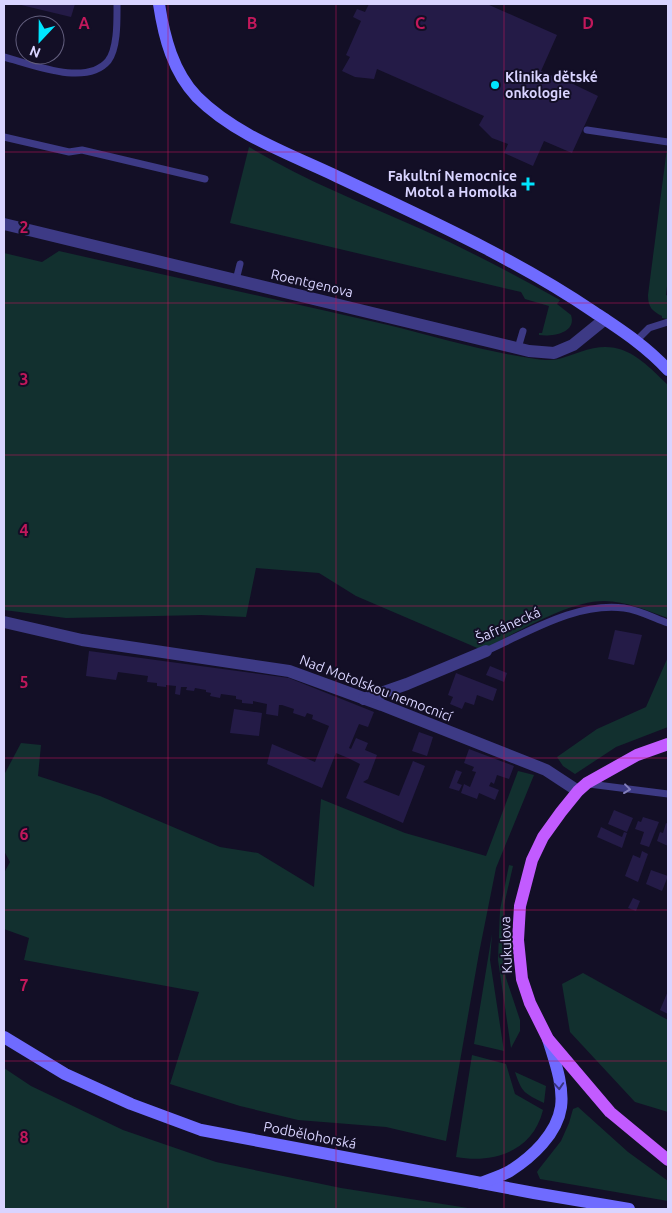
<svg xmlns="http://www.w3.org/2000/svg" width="672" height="1213" viewBox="0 0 672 1213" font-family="Ubuntu,sans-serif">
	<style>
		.green { fill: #12302f }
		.building { fill: #241b47 }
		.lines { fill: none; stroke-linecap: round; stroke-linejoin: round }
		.lane { stroke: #3d3a85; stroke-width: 7 }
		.street { stroke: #3d3a85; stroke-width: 12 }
		.secondary { stroke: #6f6bff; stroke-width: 12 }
		.primary { stroke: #c25bff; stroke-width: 12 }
		.oneway { stroke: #837fbc }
		.oneway2 { stroke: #38347d }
		.grid { fill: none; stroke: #c2185b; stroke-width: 1; stroke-opacity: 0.55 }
		.poi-dot { fill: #00e5ff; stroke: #130f26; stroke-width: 2 }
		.labels { text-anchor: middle; stroke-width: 4; stroke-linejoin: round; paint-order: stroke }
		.poi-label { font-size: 14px; font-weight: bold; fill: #d9d4ff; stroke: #130f26; text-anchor: start }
		.street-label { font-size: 14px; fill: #d9d4ff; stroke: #130f26 }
		.grid-label { font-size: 16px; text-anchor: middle; font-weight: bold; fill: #c2185b; stroke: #130f26; stroke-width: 4; stroke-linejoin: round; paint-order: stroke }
	</style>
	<rect width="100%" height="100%" fill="#130f26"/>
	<g class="green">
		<path d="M249,147C303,180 363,203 421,229C468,250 515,275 560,300L557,304L571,315C577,333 552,337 539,335V333H542L549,306L525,299L521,292L230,223Z"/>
		<path d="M667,148L668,278L666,295L668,296V319L662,318V316C652,311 648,307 648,295Z"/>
		<path d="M59,251C169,276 279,300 388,325C437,337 486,352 536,359C557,362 561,358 580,352C621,337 640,358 668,385V618C648,611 626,601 604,601C568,601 516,633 482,650L356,596L319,573L256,568L246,617L201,615L66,618L4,610V253L42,262Z"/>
		<polygon points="668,657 668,727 616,747 575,774 563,766 557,757 597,729 646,707"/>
		<polygon points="21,743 41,745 38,776 100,796 220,847 258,853 314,887 321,799 405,833 486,856 518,771 534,775 496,868 479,953 446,1141 386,1127 298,1120 240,1106 170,1084 199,992 24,960 29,938 4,929 4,873 10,862 4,851 4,775"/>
		<polygon points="509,865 513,866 504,905 502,943 506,978 520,1020 520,1031 511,1048 498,960 500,910"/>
		<polygon points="492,934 490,960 504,1051 474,1044"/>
		<polygon points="583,973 668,1020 668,1112 635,1102 570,1032 562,984"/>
		<path d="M472,1055L506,1064L515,1094L543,1110C533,1151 494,1164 456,1157Z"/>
		<polygon points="4,1068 31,1086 123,1130 216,1162 341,1188 474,1209 4,1209"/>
		<path d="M515,1072L546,1086L544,1103C524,1093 522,1093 515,1072Z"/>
		<polygon points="578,1107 628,1152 668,1181 668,1201 540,1179 537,1172 539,1169 561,1141 569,1123 573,1109"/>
	</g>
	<g class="building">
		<polygon points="17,4 75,4 71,17"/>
		<polygon points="369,4 487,4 557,35 541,71 571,84 571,83 598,96 572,153 544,141 533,166 504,153 508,144 492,138 479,125 484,116 377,69 374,79 355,77 342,71 350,57 346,55 361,21 353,17 357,9 365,12"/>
		<polygon points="615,630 642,635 634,665 608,659"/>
		<polygon points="89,651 289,678 374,712 368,727 359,724 349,748 351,749 356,738 368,743 365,750 377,755 368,779 363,782 399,796 413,761 425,766 403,823 346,798 360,764 348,758 336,753 322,788 267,764 272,744 315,762 329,726 312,719 313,715 307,713 305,717 293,713 294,709 282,705 279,705 278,716 266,714 267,704 253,701 253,704 242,703 242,700 236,699 236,696 221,694 220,698 210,696 211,693 206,692 206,690 195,688 194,691 186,690 187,687 181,687 180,695 175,694 176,686 166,685 166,687 157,686 157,683 147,682 148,676 118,672 116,680 86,676"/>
		<polygon points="490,666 507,673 504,682 486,675"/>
		<polygon points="456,673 497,689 493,701 477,695 474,705 465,702 462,709 450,704 453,697 448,695"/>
		<polygon points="234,709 262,713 259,736 230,733"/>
		<polygon points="419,732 433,737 427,756 412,751"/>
		<polygon points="469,749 514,766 509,779 497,775 494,784 491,782 489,786 499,790 495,800 479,793 477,799 461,793 464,784 470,787 476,772 472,771 474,767 464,763"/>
		<polygon points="456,770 462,772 457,783 462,785 459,791 449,788"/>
		<polygon points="614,810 633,818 627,832 608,824"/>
		<polygon points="643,817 659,822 649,847 640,844 644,832 635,829 638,821 641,822"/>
		<polygon points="666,823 668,824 668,846 657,841 660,832 663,833"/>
		<polygon points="601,827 622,837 624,832 627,833 622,848 597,837"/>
		<polygon points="642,851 648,854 638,882 625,876 633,855 640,858"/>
		<polygon points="651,870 668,876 662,891 646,884"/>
		<polygon points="633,898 640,901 636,911 628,908"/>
		<polygon points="668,991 668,1014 660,1010"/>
	</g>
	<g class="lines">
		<g class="lane">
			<path d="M4,57C31,64 86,87 108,61C118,48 117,19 117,4"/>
			<polyline points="587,130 668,142"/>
			<polyline points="4,137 69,152 82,150 205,179"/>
			<polyline points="236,280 240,264"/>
			<polyline points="637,340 649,328 668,322"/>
			<polyline points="518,348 523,331"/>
			<path d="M486,651C529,632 576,602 624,608C639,610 654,618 668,623"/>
			<polyline points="589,784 668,794"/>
		</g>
		<g class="street">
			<polyline points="4,224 529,351 554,353 573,345 605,319"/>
			<polyline points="4,622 82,640 289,671 382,705 546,770 578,791"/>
			<polyline points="364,699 407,684 486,651"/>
		</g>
		<g class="secondary">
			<path d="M159,4C164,37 173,72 197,97C234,134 287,153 334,175C422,217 513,257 594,312C621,330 646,346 668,370"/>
			<polyline points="4,1037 65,1074 131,1104 201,1130 534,1193 629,1209"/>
			<path d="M481,1183C491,1179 501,1176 510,1171C532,1157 557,1134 561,1107C564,1085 554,1059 548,1039"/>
		</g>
		<polyline class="primary" points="668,744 637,755 587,783 578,791 561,812 543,837 532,860 520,906 518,940 522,979 530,1003 548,1039 610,1112 668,1160"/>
	</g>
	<defs><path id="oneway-chevron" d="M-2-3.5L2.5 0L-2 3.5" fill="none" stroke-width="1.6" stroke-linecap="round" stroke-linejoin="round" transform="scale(1.25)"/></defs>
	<use class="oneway" href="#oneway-chevron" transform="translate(627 789) rotate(7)"/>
	<use class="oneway2" href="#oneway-chevron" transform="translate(559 1086) rotate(86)"/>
	<path class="grid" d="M168,4V1209M336,4V1209M504,4V1209M4,152H668M4,303H668M4,455H668M4,606H668M4,758H668M4,910H668M4,1061H668"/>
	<g class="poi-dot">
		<circle cx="495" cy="85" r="5"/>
		<path d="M525.5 176.5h5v5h5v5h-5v5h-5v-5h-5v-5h5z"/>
	</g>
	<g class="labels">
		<g class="poi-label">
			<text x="505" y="82">Klinika dětské<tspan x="505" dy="16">onkologie</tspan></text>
			<text x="517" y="181" text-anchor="end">Fakultní Nemocnice<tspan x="517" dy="16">Motol a Homolka</tspan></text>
		</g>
		<g class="street-label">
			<text transform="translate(312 283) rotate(13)" y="5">Roentgenova</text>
			<text transform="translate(508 625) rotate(-24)" y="5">Šafránecká</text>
			<text transform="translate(376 688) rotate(21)" y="5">Nad Motolskou nemocnicí</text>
			<text transform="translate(506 945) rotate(-92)" y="5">Kukulova</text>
			<text transform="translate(310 1135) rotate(11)" y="5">Podbělohorská</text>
		</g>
	</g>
	<g class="grid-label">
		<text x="84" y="29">A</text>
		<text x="252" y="29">B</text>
		<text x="420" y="29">C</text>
		<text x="588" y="29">D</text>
		<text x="24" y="233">2</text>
		<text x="24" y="385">3</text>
		<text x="24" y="536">4</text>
		<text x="24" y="688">5</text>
		<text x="24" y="840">6</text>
		<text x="24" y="991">7</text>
		<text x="24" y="1143">8</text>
	</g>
	<rect width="672" height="1213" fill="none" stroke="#d9d4ff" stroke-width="10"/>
	<g transform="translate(40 40) rotate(202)"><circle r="24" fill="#130f26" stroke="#625e7d"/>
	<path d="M0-4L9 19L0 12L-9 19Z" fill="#00e5ff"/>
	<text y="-8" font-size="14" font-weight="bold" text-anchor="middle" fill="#d9d4ff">N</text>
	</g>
</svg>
